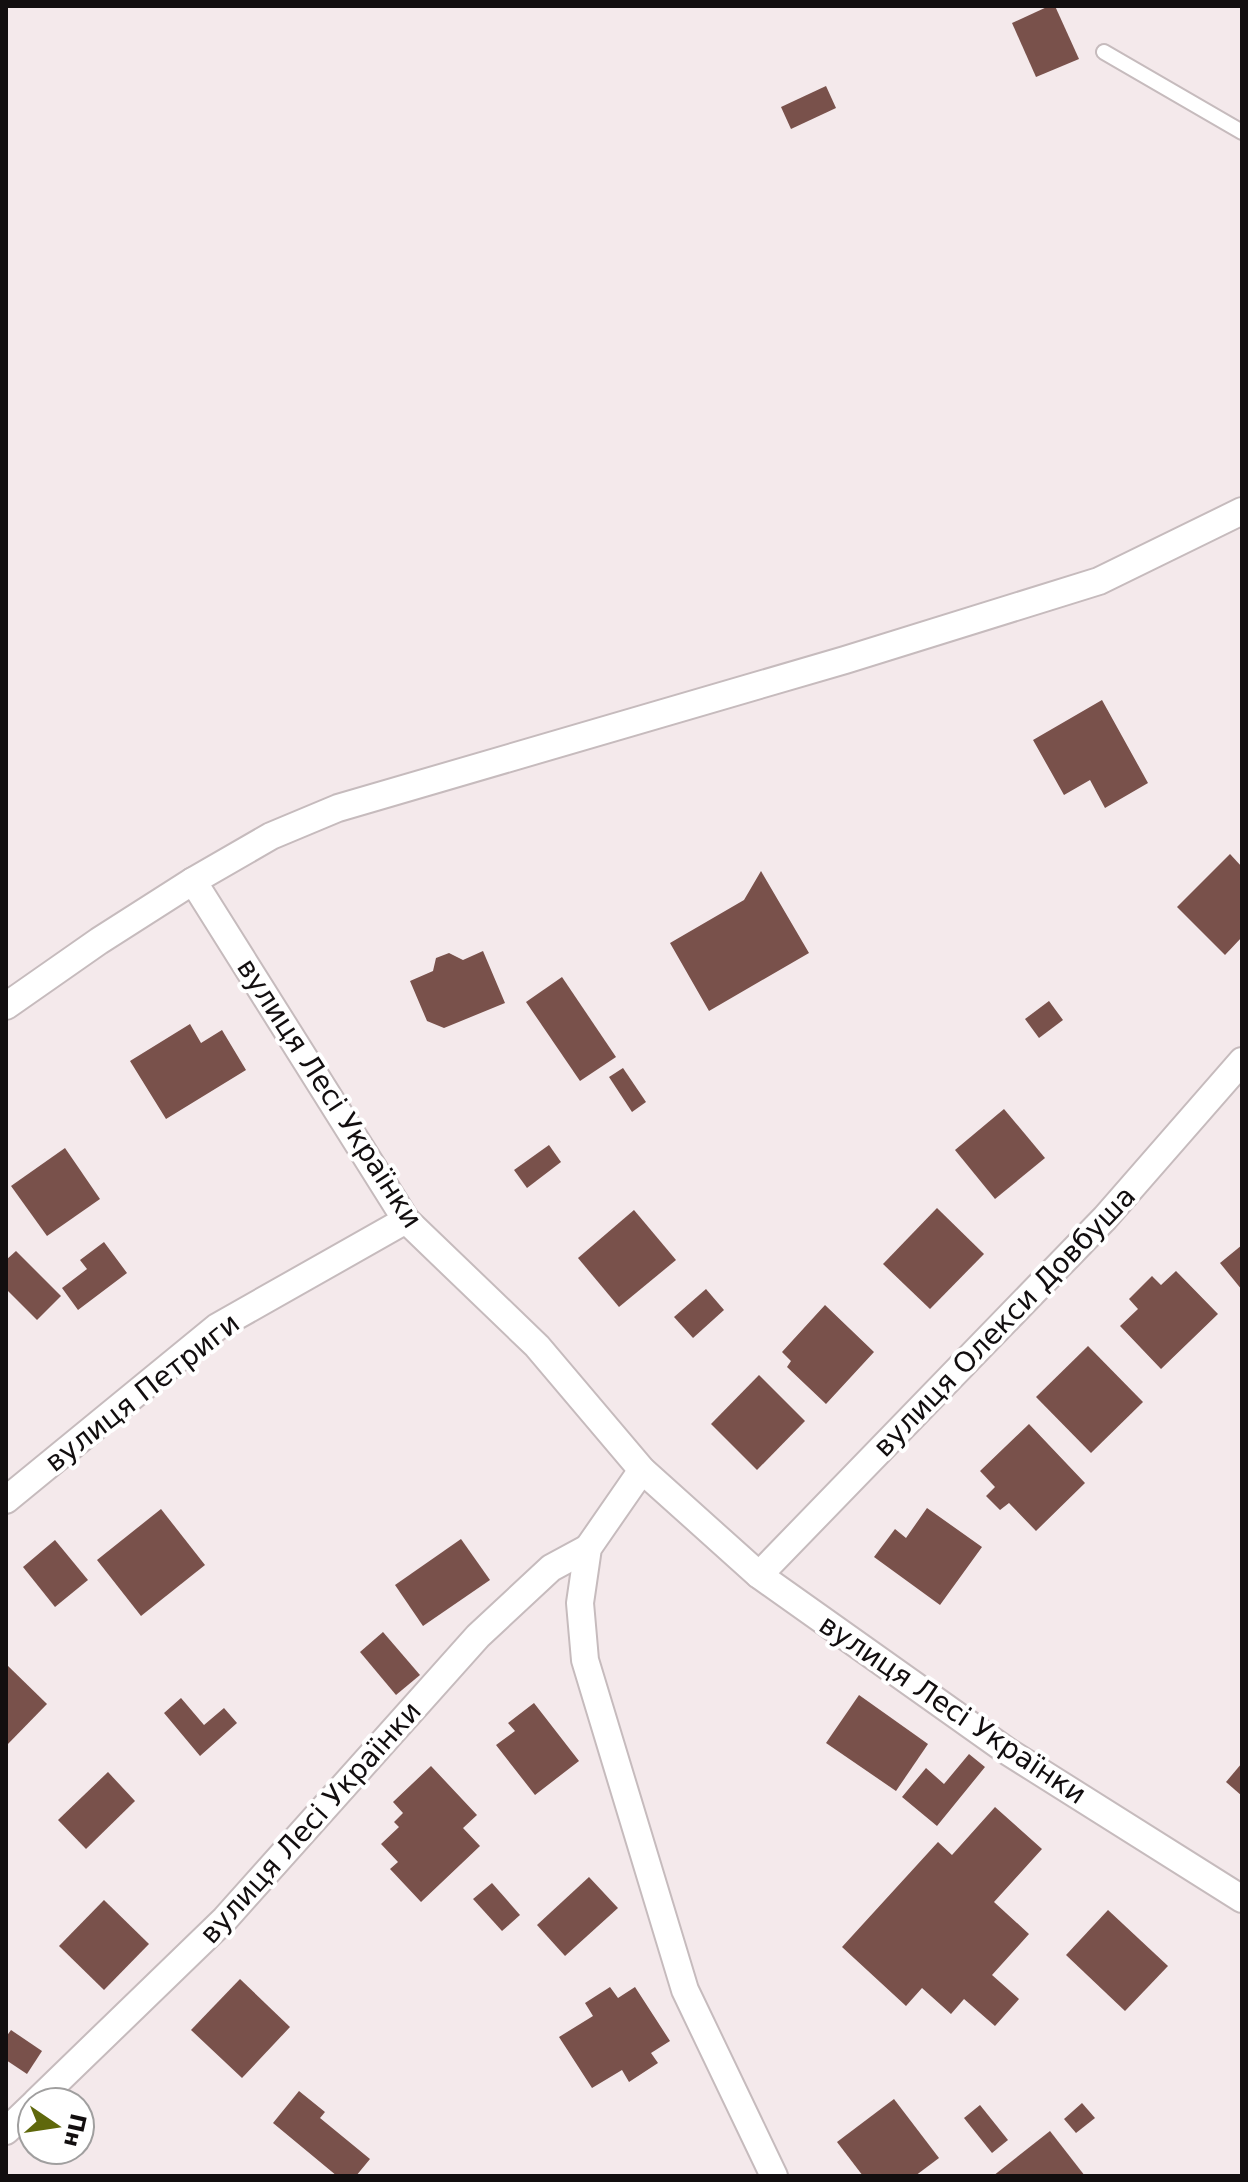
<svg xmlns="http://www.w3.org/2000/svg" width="1248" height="2182" viewBox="0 0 1248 2182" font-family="'DejaVu Sans',sans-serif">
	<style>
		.building { fill: #79514b }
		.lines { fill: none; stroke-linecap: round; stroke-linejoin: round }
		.service-casing { stroke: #c6bbbd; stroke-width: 18 }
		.minor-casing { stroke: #c6bbbd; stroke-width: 30 }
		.service { stroke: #fff; stroke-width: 14 }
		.minor { stroke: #fff; stroke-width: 26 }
		.labels { text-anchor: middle; stroke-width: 8; stroke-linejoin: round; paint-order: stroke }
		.street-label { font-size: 28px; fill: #120e0f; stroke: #fff }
	</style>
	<rect width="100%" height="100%" fill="#f4e9eb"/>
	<g class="building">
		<polygon points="1049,6 1055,6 1079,59 1036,77 1012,23"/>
		<polygon points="826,86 836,108 791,129 781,107"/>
		<polygon points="1102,700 1148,783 1105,808 1090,780 1064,795 1033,740"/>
		<polygon points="1230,854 1242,867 1242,937 1225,955 1177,907"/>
		<polygon points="761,871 809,953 709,1011 670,943 744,900"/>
		<polygon points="483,951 505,1003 444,1028 427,1021 410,981 433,971 436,958 449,953 463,960"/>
		<polygon points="562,977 616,1057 580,1081 526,1002"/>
		<polygon points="1049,1001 1063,1020 1039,1038 1025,1019"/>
		<polygon points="190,1024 201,1043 222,1030 246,1070 166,1119 130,1061"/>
		<polygon points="623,1068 646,1102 632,1112 609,1077"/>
		<polygon points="1004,1109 1045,1158 995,1199 955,1150"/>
		<polygon points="549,1145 561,1162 527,1188 514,1170"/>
		<polygon points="65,1148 100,1199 47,1236 11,1186"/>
		<polygon points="937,1208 984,1254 930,1309 883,1264"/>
		<polygon points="634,1210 676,1260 619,1307 578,1258"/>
		<polygon points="104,1242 127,1273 78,1310 62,1288 87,1269 80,1260"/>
		<polygon points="1242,1245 1242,1290 1220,1263"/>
		<polygon points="16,1251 61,1296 37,1320 6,1289 6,1260"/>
		<polygon points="1176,1271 1218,1314 1161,1369 1120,1326 1138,1309 1129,1299 1152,1276 1161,1285"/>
		<polygon points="706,1289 724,1310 693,1338 674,1317"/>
		<polygon points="825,1305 874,1352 826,1404 787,1367 791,1361 782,1352"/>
		<polygon points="1088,1346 1143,1402 1091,1453 1036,1397"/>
		<polygon points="759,1375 805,1421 757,1470 711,1424"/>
		<polygon points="1029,1424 1085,1483 1036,1531 1009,1503 1000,1510 986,1496 995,1487 980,1471"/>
		<polygon points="927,1508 982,1547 940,1605 874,1557 895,1529 906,1538"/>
		<polygon points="161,1509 205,1565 141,1616 97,1560"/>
		<polygon points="461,1539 490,1580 423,1626 395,1585"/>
		<polygon points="55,1540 88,1580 55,1607 23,1567"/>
		<polygon points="383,1632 420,1675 396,1695 360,1652"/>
		<polygon points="6,1664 47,1704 6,1746"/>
		<polygon points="859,1695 928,1744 896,1791 826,1743"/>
		<polygon points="181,1698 204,1725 224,1708 237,1723 200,1756 164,1713"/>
		<polygon points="534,1703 579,1761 535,1795 496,1745 515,1731 508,1723"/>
		<polygon points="969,1754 985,1767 937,1826 902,1797 926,1768 944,1784"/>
		<polygon points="1242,1763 1242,1796 1226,1782"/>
		<polygon points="431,1766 477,1815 463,1828 480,1846 421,1902 390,1869 398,1862 381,1844 399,1827 394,1822 403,1813 393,1802"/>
		<polygon points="108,1772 135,1801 86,1849 58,1820"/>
		<polygon points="995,1807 1042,1849 994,1902 1029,1934 992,1975 1019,1999 995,2026 964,1999 951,2014 922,1988 906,2006 842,1947 938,1842 952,1855"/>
		<polygon points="589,1877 618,1908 565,1956 537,1925"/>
		<polygon points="492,1883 520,1915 502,1931 473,1899"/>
		<polygon points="104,1900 149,1944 104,1990 59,1946"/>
		<polygon points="1108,1910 1168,1966 1125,2011 1066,1955"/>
		<polygon points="240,1979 290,2027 242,2078 191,2030"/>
		<polygon points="610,1987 618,1998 635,1987 670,2041 651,2053 658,2063 629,2082 622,2070 592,2088 559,2037 593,2016 585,2003"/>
		<polygon points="11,2030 42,2051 27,2074 6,2060 6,2037"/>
		<polygon points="299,2091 325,2112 320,2118 370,2159 356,2176 337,2176 273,2123"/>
		<polygon points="894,2099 939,2158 915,2176 863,2176 837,2142"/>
		<polygon points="1082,2103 1095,2118 1076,2133 1064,2119"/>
		<polygon points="980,2105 1008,2140 992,2153 964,2118"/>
		<polygon points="1050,2131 1085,2176 993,2176"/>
	</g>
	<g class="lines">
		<g class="service-casing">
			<polyline id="service" points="1104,52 1242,132"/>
		</g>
		<g class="minor-casing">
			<g id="minor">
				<polyline points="193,881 406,1220 537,1346 642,1470 759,1575 1007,1751 1242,1899"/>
				<polyline points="6,1006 99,941 193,881 271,836 338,808 845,660 1099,581 1242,511"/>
				<polyline points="642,1470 588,1548 580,1603 585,1660 685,1990 774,2176"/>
				<polyline points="6,1500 217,1327 406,1220"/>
				<polyline points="759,1575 1105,1218 1242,1061"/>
				<polyline points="36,2102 225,1919 478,1636 551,1568 588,1548"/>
				<polyline points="6,2131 32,2106"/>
			</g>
		</g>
		<use href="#service" class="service"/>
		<use href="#minor" class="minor"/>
	</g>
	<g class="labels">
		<g class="street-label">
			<text transform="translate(330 1093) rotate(57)" y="10">вулиця Лесі Українки</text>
			<text transform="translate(1004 1321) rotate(-46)" y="10">вулиця Олекси Довбуша</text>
			<text transform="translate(142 1392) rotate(-38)" y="10">вулиця Петриги</text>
			<text transform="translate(953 1709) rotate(34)" y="10">вулиця Лесі Українки</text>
			<text transform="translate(310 1822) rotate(-48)" y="10">вулиця Лесі Українки</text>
		</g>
	</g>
	<rect width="1248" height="2182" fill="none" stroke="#120e0f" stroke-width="16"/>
	<g transform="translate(56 2126) rotate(103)"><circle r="38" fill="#ffffff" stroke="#a09f9f" stroke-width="2"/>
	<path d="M0-6L14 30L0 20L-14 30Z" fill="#5f680c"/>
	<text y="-12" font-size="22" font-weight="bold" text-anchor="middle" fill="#120e0f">Пн</text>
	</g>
</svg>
